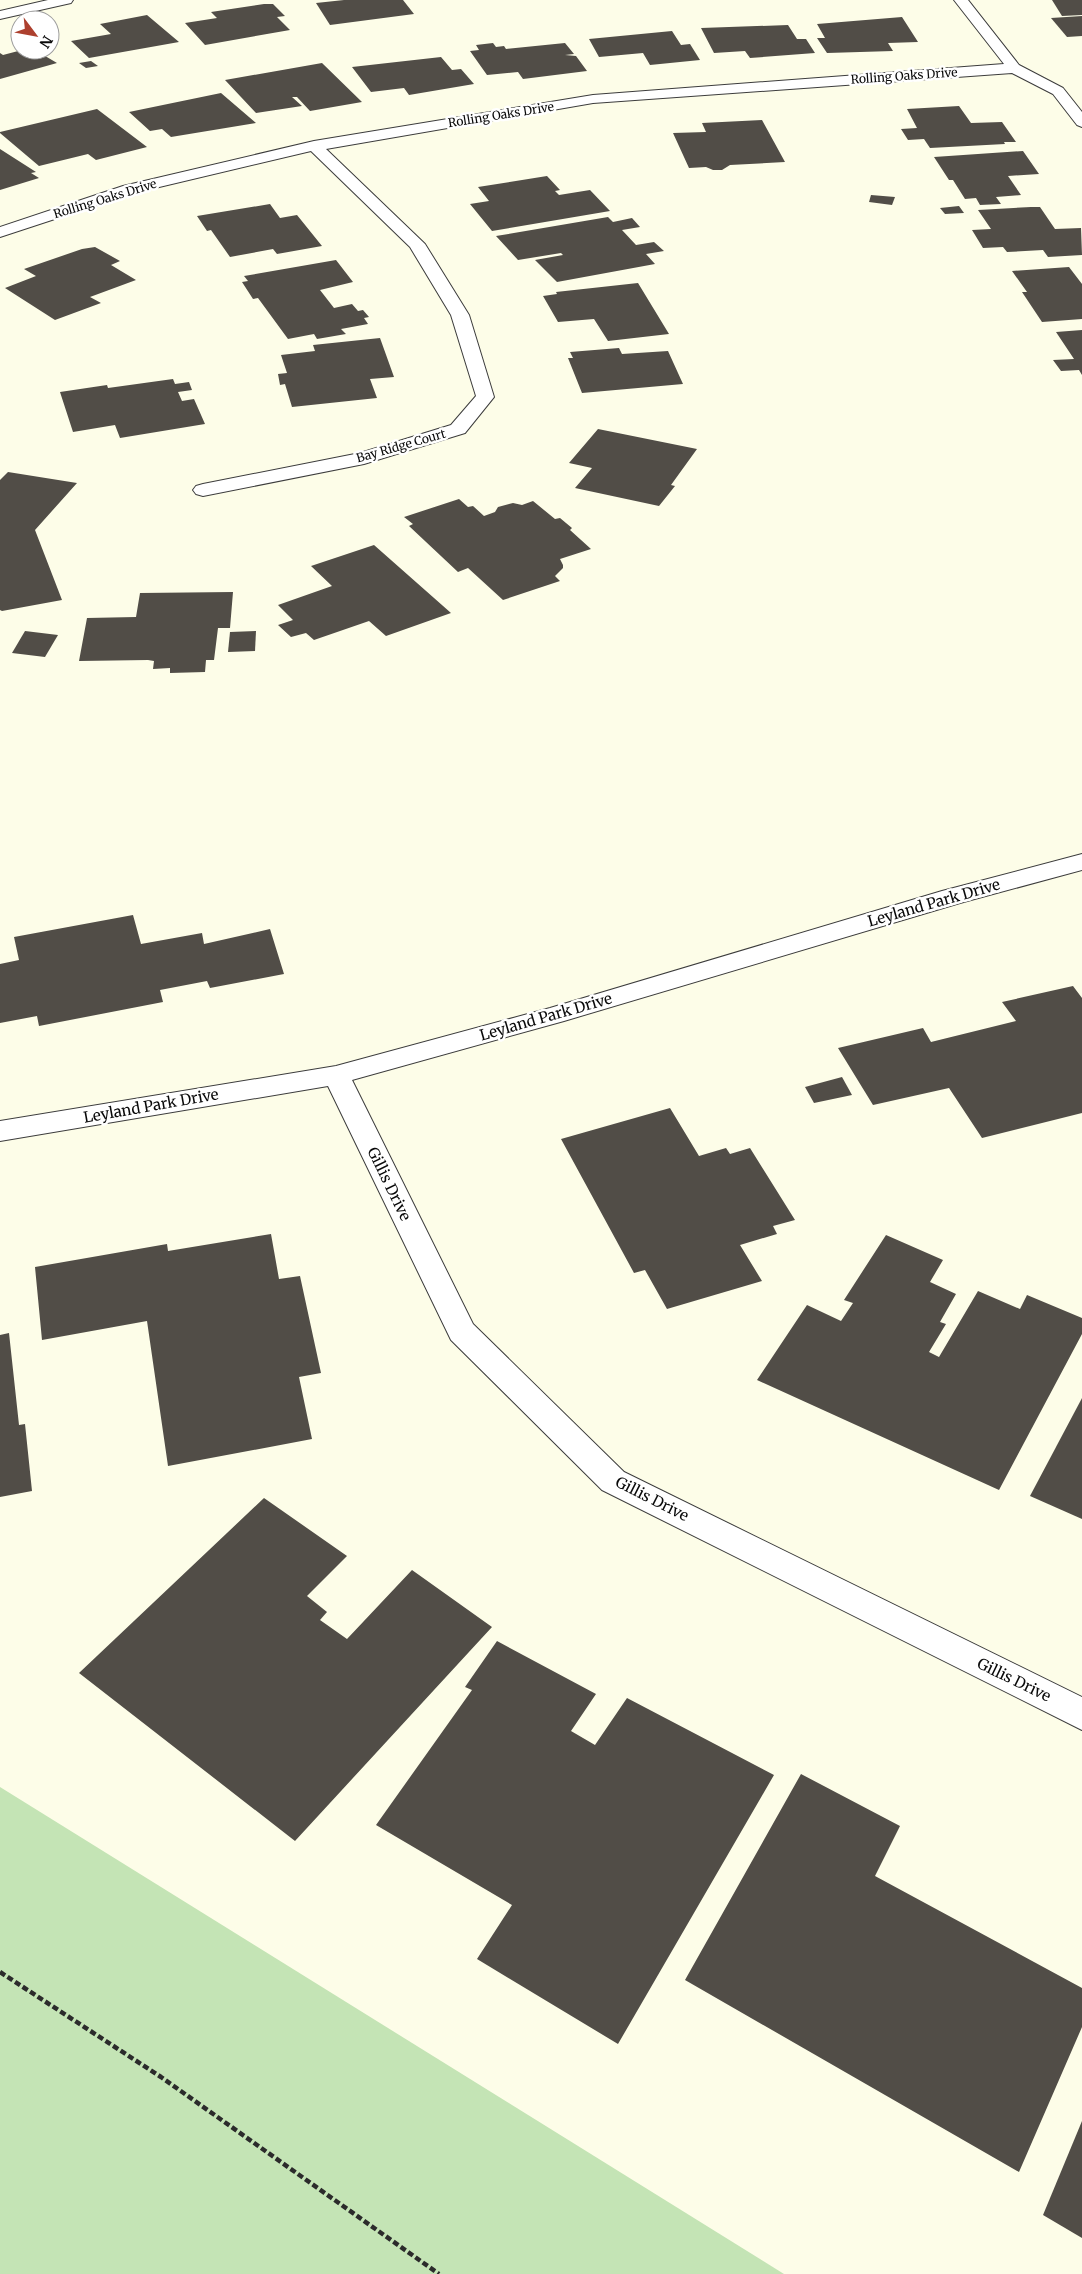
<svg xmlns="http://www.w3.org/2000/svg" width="1082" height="2274" viewBox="0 0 1082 2274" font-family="Merriweather,serif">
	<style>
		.green { fill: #c4e4b5 }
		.building { fill: #514d47 }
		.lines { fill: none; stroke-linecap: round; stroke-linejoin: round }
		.street-casing { stroke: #3c3c3c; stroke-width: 2 }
		.path { stroke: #2b2b2b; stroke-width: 4.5; stroke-dasharray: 6 3; stroke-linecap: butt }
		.street { fill: #fff; fill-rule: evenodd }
		.labels { text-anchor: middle; stroke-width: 5; stroke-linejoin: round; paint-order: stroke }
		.far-street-label { font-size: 12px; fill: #090909; stroke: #fff }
		.street-label { font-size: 15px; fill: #090909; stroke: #fff }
	</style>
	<rect width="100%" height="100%" fill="#fdfde8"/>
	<polygon class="green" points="0,1787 784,2274 0,2274"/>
	<g class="building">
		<polygon points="344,0 403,0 414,14 330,25 316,3"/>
		<polygon points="1052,0 1082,0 1082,15 1062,16"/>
		<polygon points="264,4 273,4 285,16 277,17 290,30 205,45 185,23 217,18 211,12"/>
		<polygon points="147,15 179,42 89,58 71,41 111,34 100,24"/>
		<polygon points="1082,16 1082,36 1067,37 1051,18"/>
		<polygon points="902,17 918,42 888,43 893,51 827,53 817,38 825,38 817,24"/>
		<polygon points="788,25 797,39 806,39 815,53 750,58 745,51 714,53 701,28"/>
		<polygon points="672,31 681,45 690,44 700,60 650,65 643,53 599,57 589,39"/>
		<polygon points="493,43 496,47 504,46 506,49 565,43 574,54 565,55 576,56 587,71 523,79 518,72 487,75 470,51 479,50 476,45"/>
		<polygon points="22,50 35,50 57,63 0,79 0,53 3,55"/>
		<polygon points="441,57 452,70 461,69 474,84 409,95 404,88 371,92 352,67"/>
		<polygon points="91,61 98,66 86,68 79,63"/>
		<polygon points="322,63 362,102 310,111 297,97 292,97 302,106 256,113 225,80"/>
		<polygon points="221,93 256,123 171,137 162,129 150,131 129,112"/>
		<polygon points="959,106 971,123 1002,122 1016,142 1004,142 1005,144 930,148 924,139 908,140 901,129 917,128 907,109"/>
		<polygon points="97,109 147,147 96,160 88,154 39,166 0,133 0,132"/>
		<polygon points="762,120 785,162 730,165 722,170 713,170 706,167 689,168 673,133 706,132 702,123"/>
		<polygon points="0,149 36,172 31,173 39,178 0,190"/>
		<polygon points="1023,151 1039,174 1008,176 1021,195 996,197 1001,204 980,205 976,198 965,199 953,180 949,180 934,157"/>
		<polygon points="547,176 560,190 555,191 559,195 590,190 610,211 492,231 470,204 489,201 478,187"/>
		<polygon points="871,195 895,197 892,205 869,202"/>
		<polygon points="270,204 280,218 297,215 322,246 277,254 273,249 230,257 211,230 207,231 197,216"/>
		<polygon points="959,206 964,213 945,214 940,208"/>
		<polygon points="1031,207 1040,207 1055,229 1081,228 1082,255 1048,257 1043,250 1007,252 1003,247 983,248 972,230 991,229 978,210"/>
		<polygon points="608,217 613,222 632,218 640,227 622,230 636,245 654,242 664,251 646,254 655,264 557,282 535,260 563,255 561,253 518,260 496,236"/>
		<polygon points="95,247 120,261 111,265 136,280 90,297 101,303 55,320 5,288 36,276 24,269 82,249"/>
		<polygon points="336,260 353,282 320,290 334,308 352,304 358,311 363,310 369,317 364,318 368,324 341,329 346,334 317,339 314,334 288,339 258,298 253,299 242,282 248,281 244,276"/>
		<polygon points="1069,267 1082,284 1082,319 1042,322 1022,292 1027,292 1012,271"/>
		<polygon points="638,283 669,334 608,341 594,319 558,322 543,296 557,294 556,292"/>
		<polygon points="1082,330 1082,375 1079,370 1061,371 1053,360 1074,359 1056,332"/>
		<polygon points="380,338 394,377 370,379 377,398 292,407 285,384 280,385 278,374 287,373 281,355 315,351 313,345"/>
		<polygon points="619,348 622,354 668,351 683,384 582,393 568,358 573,358 570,352"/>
		<polygon points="173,379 175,384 189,382 192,390 178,392 182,401 194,399 205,424 120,438 115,425 73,432 60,392 107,385 108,388"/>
		<polygon points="598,429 697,449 671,485 675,486 659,506 575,488 592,468 569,463"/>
		<polygon points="8,472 77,483 35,530 62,600 2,611 0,610 0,480"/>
		<polygon points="459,499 468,507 473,506 484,516 495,512 498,507 513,503 522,505 533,501 555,519 560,518 572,528 570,530 591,549 560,559 563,565 563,568 555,576 560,581 503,600 468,568 458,572 409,526 413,524 404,517"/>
		<polygon points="374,545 451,613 386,636 369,621 314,640 306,633 291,637 278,625 293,620 278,605 332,586 311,566"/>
		<polygon points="233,592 230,628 218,628 214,660 206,660 205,672 170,673 170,668 153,669 154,661 148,660 79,661 87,618 136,617 140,593"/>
		<polygon points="25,631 58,635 45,657 12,653"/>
		<polygon points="256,631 255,651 228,652 230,632"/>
		<polygon points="133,915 141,944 202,933 204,944 270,929 284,974 210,988 207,981 160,990 163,1002 39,1026 37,1016 0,1023 0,964 19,960 14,937"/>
		<polygon points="1073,986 1082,998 1082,1113 982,1138 949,1088 873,1105 838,1048 923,1028 931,1042 1016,1021 1002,1002"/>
		<polygon points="842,1077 852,1095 814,1103 805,1087"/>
		<polygon points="670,1108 699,1156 726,1148 730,1154 750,1148 795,1220 773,1226 777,1234 740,1245 762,1281 667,1309 645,1270 634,1273 561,1139"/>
		<polygon points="271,1234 279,1279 300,1276 321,1373 299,1377 312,1439 168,1466 147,1321 42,1340 35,1267 167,1244 168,1251"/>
		<polygon points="886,1235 943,1260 930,1282 956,1294 940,1322 946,1324 929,1352 939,1357 978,1291 1020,1309 1027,1295 1082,1318 1082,1334 999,1490 757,1380 807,1305 841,1321 853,1303 844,1300"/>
		<polygon points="9,1333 19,1425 25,1424 32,1491 0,1497 0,1335"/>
		<polygon points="1082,1398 1082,1519 1030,1496"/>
		<polygon points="264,1498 347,1556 307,1596 327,1612 320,1620 347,1639 412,1570 492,1627 295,1841 79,1673"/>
		<polygon points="497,1641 596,1694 571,1731 595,1745 627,1698 774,1775 618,2044 477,1959 512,1905 376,1825 472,1690 465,1687"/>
		<polygon points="801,1774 900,1826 875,1876 1082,1988 1082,2027 1019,2172 685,1980"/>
		<polygon points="1082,2121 1082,2238 1043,2215"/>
	</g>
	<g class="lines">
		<g class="street-casing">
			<g id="street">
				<polygon points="48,0 73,0 71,3 0,19 0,11"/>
				<polygon points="954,0 968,0 1019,65 1063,88 1082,112 1082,127 1077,125 1053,94 1012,73 593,103 326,149 425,244 469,315 494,397 465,433 364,464 203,496 196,494 193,490 196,486 203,484 360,453 451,425 476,396 451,315 410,247 311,151 134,193 0,237 0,227 123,186 314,141 593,95 1004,64"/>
				<polygon points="1082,854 1082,870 960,903 564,1021 352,1080 473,1324 624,1472 1082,1697 1082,1730 602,1490 451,1340 328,1086 0,1141 0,1121 336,1066 550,1008 942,891"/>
			</g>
		</g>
		<polyline class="path" points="0,1972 161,2077 439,2274"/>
		<use href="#street" class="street"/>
	</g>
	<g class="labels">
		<g class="far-street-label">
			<text transform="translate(904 76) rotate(-4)" y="4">Rolling Oaks Drive</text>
			<text transform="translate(501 115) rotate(-9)" y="4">Rolling Oaks Drive</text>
			<text transform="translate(105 199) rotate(-17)" y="4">Rolling Oaks Drive</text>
			<text transform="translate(401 446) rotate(-16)" y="4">Bay Ridge Court</text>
		</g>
		<g class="street-label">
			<text transform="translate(934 903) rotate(-16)" y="5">Leyland Park Drive</text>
			<text transform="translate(546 1017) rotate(-16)" y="5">Leyland Park Drive</text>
			<text transform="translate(151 1106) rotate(-10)" y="5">Leyland Park Drive</text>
			<text transform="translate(389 1184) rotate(64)" y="5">Gillis Drive</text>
			<text transform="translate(652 1499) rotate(27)" y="5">Gillis Drive</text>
			<text transform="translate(1014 1680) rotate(26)" y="5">Gillis Drive</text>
		</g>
	</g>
	<g transform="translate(35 35) rotate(122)"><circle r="24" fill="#ffffff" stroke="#9d9d9d"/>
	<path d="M0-4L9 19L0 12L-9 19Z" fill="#ad402e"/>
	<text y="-8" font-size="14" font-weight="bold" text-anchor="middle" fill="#090909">N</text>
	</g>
</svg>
